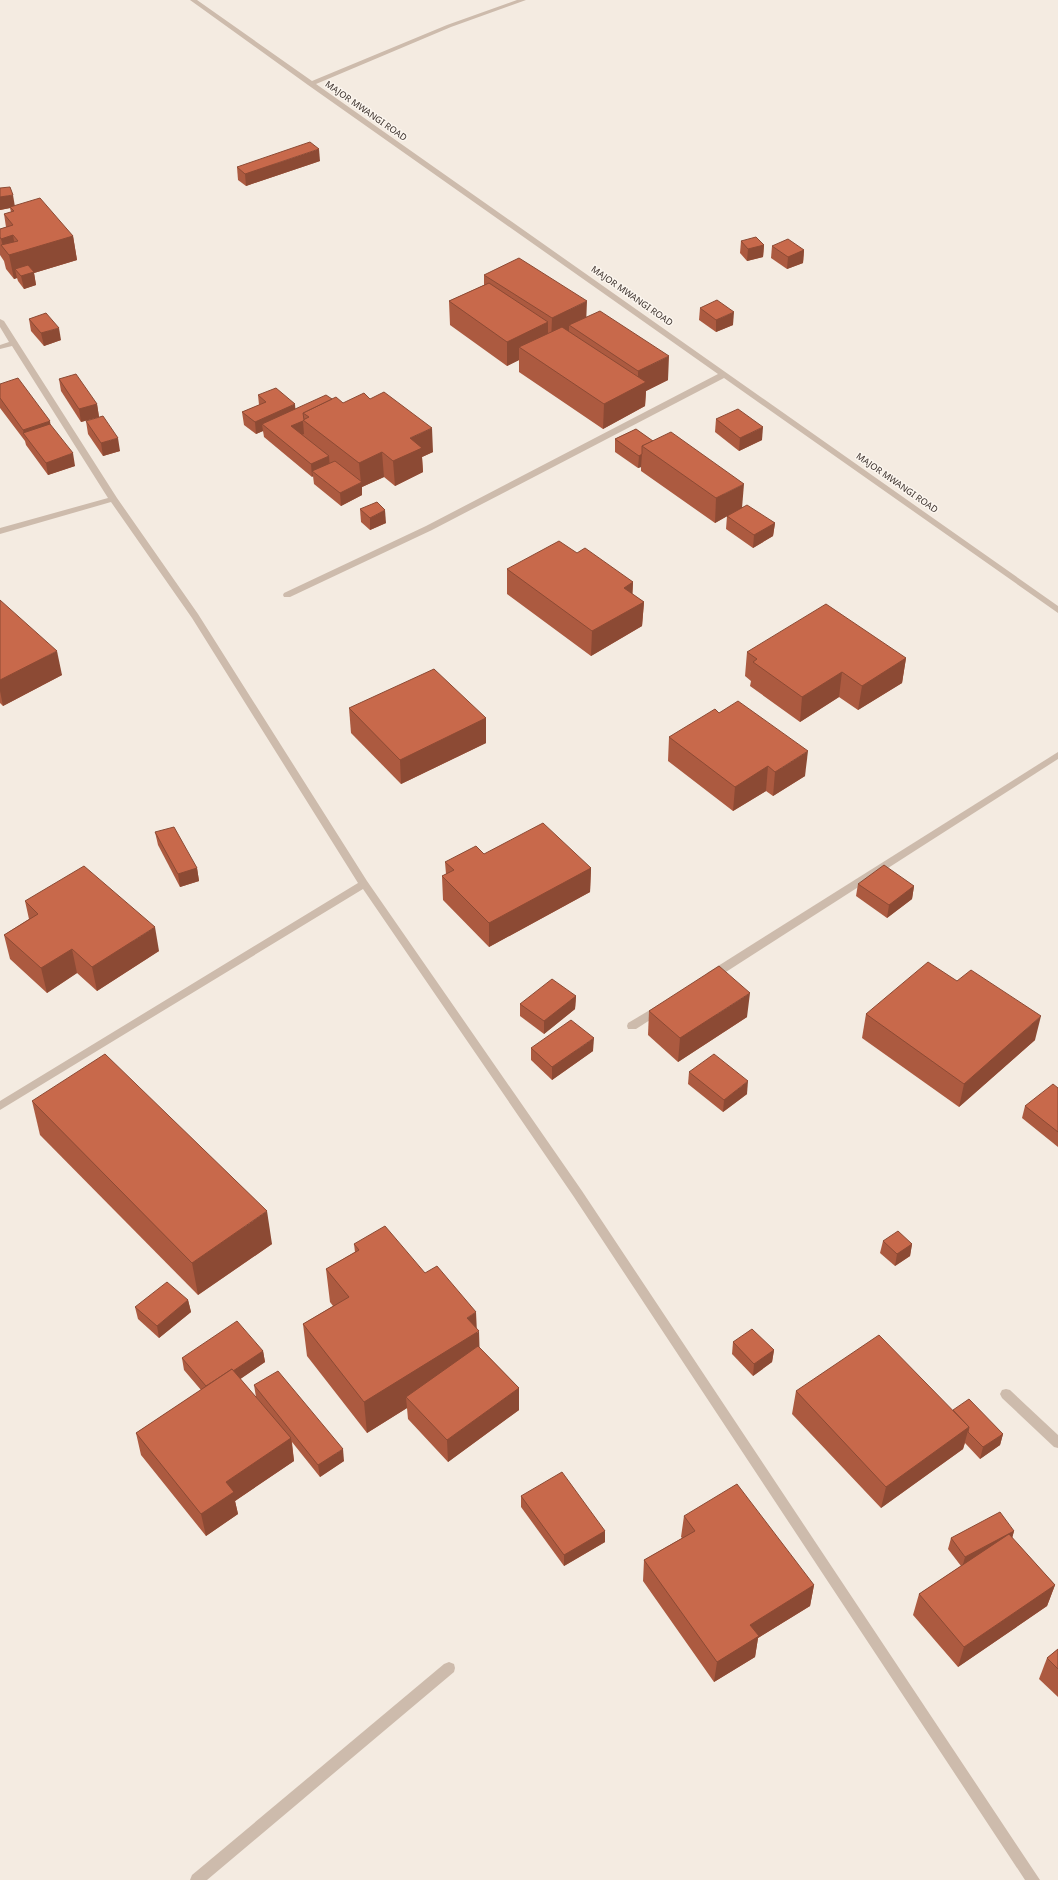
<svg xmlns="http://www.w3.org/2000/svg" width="1058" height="1880" viewBox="0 0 1058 1880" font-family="'Noto Sans',sans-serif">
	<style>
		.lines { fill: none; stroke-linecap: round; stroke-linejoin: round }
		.minor { fill: #cdbbac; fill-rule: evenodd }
		.wall { fill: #ac5a40 }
		.shaded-wall { fill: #8c4a34 }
		.building { fill: #c8694b; stroke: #8c4a34 }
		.labels { text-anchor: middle; stroke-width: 3; stroke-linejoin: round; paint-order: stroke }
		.far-street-label { font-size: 9px; fill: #3b302b; stroke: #fbf5ee }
	</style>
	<rect width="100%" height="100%" fill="#f4ebe1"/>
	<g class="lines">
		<g class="minor">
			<polygon points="190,0 197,0 312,81 447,25 517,0 526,0 451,27 316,84 1058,606 1058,613 724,378 432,530 290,597 284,597 283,595 284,593 426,526 718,374 308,85"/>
			<polygon points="0,319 4,321 117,498 198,614 367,881 582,1191 1040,1880 1025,1880 574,1197 363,889 0,1110 0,1101 358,883 192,618 111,502 0,534 0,528 108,498 12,346 0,349 0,345 9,342 0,327"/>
			<polygon points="1058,752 1058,759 715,979 707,979 706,976 707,973"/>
			<polygon points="660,1004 664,1005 665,1008 664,1011 636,1029 628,1029 627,1026 628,1023"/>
			<polygon points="1006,1389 1010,1390 1058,1435 1058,1448 1054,1447 1002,1398 1000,1394 1002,1390"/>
			<polygon points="449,1662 454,1664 455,1668 454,1672 207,1880 190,1880 192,1875 444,1664"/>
		</g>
	</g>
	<g class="wall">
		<polygon points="320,161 246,186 238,180 237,167"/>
		<polygon points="0,188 15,206 73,236 77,260 34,273 36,285 24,289 18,281 17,278 14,279 6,269 4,261 0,255 0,229 6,227 4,214 11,212 10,208 0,210"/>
		<polygon points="741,241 764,245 763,257 747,261 740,253"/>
		<polygon points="772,246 804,250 803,263 787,269 771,258"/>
		<polygon points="484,275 587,317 668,380 646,391 645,406 603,429 519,372 519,360 507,366 450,325 449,301 484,285"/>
		<polygon points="700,308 733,325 716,332 699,320"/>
		<polygon points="29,319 61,340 44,346 31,331"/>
		<polygon points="59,379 97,404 99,417 81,422 61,391"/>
		<polygon points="0,384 50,425 75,466 48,475 26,445 25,441 0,408"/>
		<polygon points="258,395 296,409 332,399 343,403 433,452 422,457 423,472 395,486 384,477 362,487 362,495 341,506 314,484 313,476 312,477 264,437 263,431 256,434 244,425 242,412 259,405"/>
		<polygon points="716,419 762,440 739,451 715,432"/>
		<polygon points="86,421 120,451 103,456 88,434"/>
		<polygon points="636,429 742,507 775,523 773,536 753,548 726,529 727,516 715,523 641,471 641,467 638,468 615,452 615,439"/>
		<polygon points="360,509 386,523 370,530 361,522"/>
		<polygon points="577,553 633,582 632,594 644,602 642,626 591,656 507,594 507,569"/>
		<polygon points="0,600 62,675 3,706 0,703"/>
		<polygon points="747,652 906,658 902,683 858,710 839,697 800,722 750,686 751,681 745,676"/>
		<polygon points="349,708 486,718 486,743 401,784 351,733"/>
		<polygon points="669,737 805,776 773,796 766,791 733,811 668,761"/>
		<polygon points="155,832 197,868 199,881 180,887 158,845"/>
		<polygon points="484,854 591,868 590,892 489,947 443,900 442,876 446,874 445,862"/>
		<polygon points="858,884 914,886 912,899 887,918 856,896"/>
		<polygon points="25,901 159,951 97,991 77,973 47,993 10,959 4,935 29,919"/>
		<polygon points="957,981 1035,1040 959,1107 862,1038 866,1014"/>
		<polygon points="576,996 575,1009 544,1034 520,1016 520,1004"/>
		<polygon points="649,1011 747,1017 678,1062 648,1035"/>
		<polygon points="531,1048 593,1051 552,1080 531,1060"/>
		<polygon points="689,1072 747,1094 723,1112 688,1084"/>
		<polygon points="1058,1088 1058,1147 1022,1118 1025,1106"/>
		<polygon points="32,1101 272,1244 198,1295 40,1135"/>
		<polygon points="883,1241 912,1244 910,1256 895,1266 880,1253"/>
		<polygon points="354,1244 425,1273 477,1329 479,1347 519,1388 519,1410 448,1462 408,1419 407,1408 367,1433 307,1356 303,1324 333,1306 330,1302 326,1269 355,1252"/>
		<polygon points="188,1300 191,1312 159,1338 138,1319 135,1307"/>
		<polygon points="733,1342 774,1350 772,1362 753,1376 732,1354"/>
		<polygon points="263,1351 265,1362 240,1379 263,1406 256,1397 254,1385 344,1461 320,1477 292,1442 294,1461 235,1501 238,1514 206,1536 141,1455 136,1433 201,1390 184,1370 182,1358"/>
		<polygon points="796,1391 953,1410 1003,1434 1000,1445 980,1459 965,1443 963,1449 881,1508 792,1414"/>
		<polygon points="521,1496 605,1531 605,1542 564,1566 521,1507"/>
		<polygon points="684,1516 814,1585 810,1606 758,1638 755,1657 714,1682 643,1581 644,1560 682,1538 681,1537"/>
		<polygon points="1014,1531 1012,1538 1055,1585 1047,1606 958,1667 913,1615 919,1594 961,1566 948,1549 951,1538"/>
		<polygon points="1058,1649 1058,1697 1039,1679 1047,1658"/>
	</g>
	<g class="shaded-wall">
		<polygon points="319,149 320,161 246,186 245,174"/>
		<polygon points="13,195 15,207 0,210 0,197"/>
		<polygon points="13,235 16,253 73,236 77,260 34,273 36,285 24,289 21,276 15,269 17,278 14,279 9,255 3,247 1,239"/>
		<polygon points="764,245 763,257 747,261 748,249"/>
		<polygon points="804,250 803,263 787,269 788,257"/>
		<polygon points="587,301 586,325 569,325 569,334 551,342 552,318"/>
		<polygon points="734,312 733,325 716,332 716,320"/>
		<polygon points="548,322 548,347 519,347 519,360 507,366 507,342"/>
		<polygon points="59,328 61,340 44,346 41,333"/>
		<polygon points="669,356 668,380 646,391 645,406 603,429 604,404 638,386 638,371"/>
		<polygon points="97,404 99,417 81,422 79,409"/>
		<polygon points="295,404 296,417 262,424 263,431 256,434 255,422"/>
		<polygon points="50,421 52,434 24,434 23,430"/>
		<polygon points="303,421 304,434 292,439 291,426"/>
		<polygon points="763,427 762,440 739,451 740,438"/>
		<polygon points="432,428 433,452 422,457 423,472 395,486 393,461 410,438"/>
		<polygon points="118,438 120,451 103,456 101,443"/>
		<polygon points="382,452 384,477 362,487 362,495 341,506 340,493 361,483 359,463"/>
		<polygon points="73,453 75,466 48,475 46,463"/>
		<polygon points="642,454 641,467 638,468 639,456"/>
		<polygon points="329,456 330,469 312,471 313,476 312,477 311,464"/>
		<polygon points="744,484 742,508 715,523 716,498"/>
		<polygon points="385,510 386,523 370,530 370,518"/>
		<polygon points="775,523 773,536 753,548 754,535"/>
		<polygon points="633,582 632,607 624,588"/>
		<polygon points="644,602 642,626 591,656 592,631"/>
		<polygon points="57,651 62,675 3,706 0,691 0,680"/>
		<polygon points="906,658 902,683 858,710 862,686"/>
		<polygon points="842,672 839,697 800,722 802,697"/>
		<polygon points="486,718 486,743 401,784 400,760"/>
		<polygon points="808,751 805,776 773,796 775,772"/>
		<polygon points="768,766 766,791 733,811 735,787"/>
		<polygon points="197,868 199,881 180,887 178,874"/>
		<polygon points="591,868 590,892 489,947 489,923"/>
		<polygon points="914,886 912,899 887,918 889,905"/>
		<polygon points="155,927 159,951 97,991 92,967"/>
		<polygon points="72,949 77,973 47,993 41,968"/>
		<polygon points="750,993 747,1017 678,1062 680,1038"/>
		<polygon points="576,996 575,1009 544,1034 544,1021"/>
		<polygon points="1041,1016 1035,1040 959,1107 964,1084"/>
		<polygon points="594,1038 593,1051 552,1080 552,1067"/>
		<polygon points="748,1081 747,1094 723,1112 724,1100"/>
		<polygon points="267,1211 272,1244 198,1295 192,1263"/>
		<polygon points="912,1244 910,1256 895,1266 897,1254"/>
		<polygon points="188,1300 191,1312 159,1338 157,1326"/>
		<polygon points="476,1312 477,1333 479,1331 480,1363 406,1397 407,1408 367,1433 364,1402 467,1318"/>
		<polygon points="774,1350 772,1362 753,1376 754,1364"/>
		<polygon points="263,1351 265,1362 210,1400 208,1388"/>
		<polygon points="519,1388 519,1410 448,1462 447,1440"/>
		<polygon points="969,1427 963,1449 881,1508 886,1487"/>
		<polygon points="1003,1434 1000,1445 980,1459 983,1447"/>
		<polygon points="291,1438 294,1461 235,1501 238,1514 206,1536 201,1514 226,1482"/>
		<polygon points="343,1449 344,1461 320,1477 318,1465"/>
		<polygon points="605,1531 605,1542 564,1566 564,1555"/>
		<polygon points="1014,1531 1011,1542 962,1568 965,1557"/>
		<polygon points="814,1585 810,1606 758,1638 755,1657 714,1682 717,1662 750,1625"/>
		<polygon points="1055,1585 1047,1606 958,1667 964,1647"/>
	</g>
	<g class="building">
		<polygon points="310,142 319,149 245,174 237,167"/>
		<polygon points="10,187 13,195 0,197 0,188"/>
		<polygon points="40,198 73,236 9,255 1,245 18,241 13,235 1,239 0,237 0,229 13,225 4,214 14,211 10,207"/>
		<polygon points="756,237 764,245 748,249 741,241"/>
		<polygon points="788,239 804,250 788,257 772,246"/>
		<polygon points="519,258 587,301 552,318 484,275"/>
		<polygon points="28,265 34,272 21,276 15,269"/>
		<polygon points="489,283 548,322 507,342 449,301"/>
		<polygon points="717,300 734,312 716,320 700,308"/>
		<polygon points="600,311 669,356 638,371 569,325"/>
		<polygon points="46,313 59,328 41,333 29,319"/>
		<polygon points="562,327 646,382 604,404 519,347"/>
		<polygon points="76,374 97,404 79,409 59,379"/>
		<polygon points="18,378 50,421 23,430 0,398 0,384"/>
		<polygon points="276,388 295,404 255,422 242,412 266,402 258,395"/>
		<polygon points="384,392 432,428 410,438 422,448 393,461 382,452 359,463 303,420 309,417 303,413 336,397 343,403 364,393 370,399"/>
		<polygon points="326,395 332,399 303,413 304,420 303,421 291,426 329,456 311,464 262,424"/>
		<polygon points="738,409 763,427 740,438 716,419"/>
		<polygon points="103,416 118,438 101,443 86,421"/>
		<polygon points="50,424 73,453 46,463 23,433"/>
		<polygon points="636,429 653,441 642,446 642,454 639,456 615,439"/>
		<polygon points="671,432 744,484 716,498 642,446"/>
		<polygon points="335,461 362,482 340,493 312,471"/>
		<polygon points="377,502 385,510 370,518 360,509"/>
		<polygon points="747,505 775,523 754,535 727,516"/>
		<polygon points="559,541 577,553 585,548 633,582 624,588 644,602 592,631 507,569"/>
		<polygon points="0,600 57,651 0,680"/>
		<polygon points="826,604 906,658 862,686 842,672 802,697 753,662 757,659 747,652"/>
		<polygon points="434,669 486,718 400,760 349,708"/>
		<polygon points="738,701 808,751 775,772 768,766 735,787 669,737 715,709 719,713"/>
		<polygon points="543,823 591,868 489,923 442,876 454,870 445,862 476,846 484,854"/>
		<polygon points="174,827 197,868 178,874 155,832"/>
		<polygon points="884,865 914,886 889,905 858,884"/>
		<polygon points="84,866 155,927 92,967 72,949 41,968 4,935 38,914 25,901"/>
		<polygon points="928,962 957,981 971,970 1041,1016 964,1084 866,1014"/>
		<polygon points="719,966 750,993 680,1038 649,1011"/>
		<polygon points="552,979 576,996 544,1021 520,1004"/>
		<polygon points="571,1020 594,1038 552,1067 531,1048"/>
		<polygon points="105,1054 267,1211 192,1263 32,1101"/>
		<polygon points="714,1054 748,1081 724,1100 689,1072"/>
		<polygon points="1053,1084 1058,1088 1058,1132 1025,1106"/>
		<polygon points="385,1226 425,1273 437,1266 476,1312 467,1318 479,1331 364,1402 303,1324 349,1297 326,1269 359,1250 354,1244"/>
		<polygon points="898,1231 912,1244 897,1254 883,1241"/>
		<polygon points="167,1282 188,1300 157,1326 135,1307"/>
		<polygon points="237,1321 263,1351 233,1371 232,1369 206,1386 182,1358"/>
		<polygon points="752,1329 774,1350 754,1364 733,1342"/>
		<polygon points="879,1335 969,1427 886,1487 796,1391"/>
		<polygon points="478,1346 519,1388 447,1440 406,1397"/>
		<polygon points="232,1369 291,1438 226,1482 234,1492 201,1514 136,1433"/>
		<polygon points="278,1371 343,1449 318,1465 254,1385"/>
		<polygon points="969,1399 1003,1434 983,1447 968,1432 969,1427 953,1410"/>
		<polygon points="562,1472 605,1531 564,1555 521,1496"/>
		<polygon points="737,1484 814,1585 750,1625 759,1636 717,1662 644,1560 695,1531 684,1516"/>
		<polygon points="1000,1512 1014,1531 965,1557 951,1538"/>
		<polygon points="1009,1534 1055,1585 964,1647 919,1594"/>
		<polygon points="1058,1649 1058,1669 1047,1658"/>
	</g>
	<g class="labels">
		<g class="far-street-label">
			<text transform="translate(366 111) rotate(35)" y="3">MAJOR MWANGI ROAD</text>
			<text transform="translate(632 296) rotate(35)" y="3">MAJOR MWANGI ROAD</text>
			<text transform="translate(897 483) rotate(35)" y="3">MAJOR MWANGI ROAD</text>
		</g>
	</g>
</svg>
